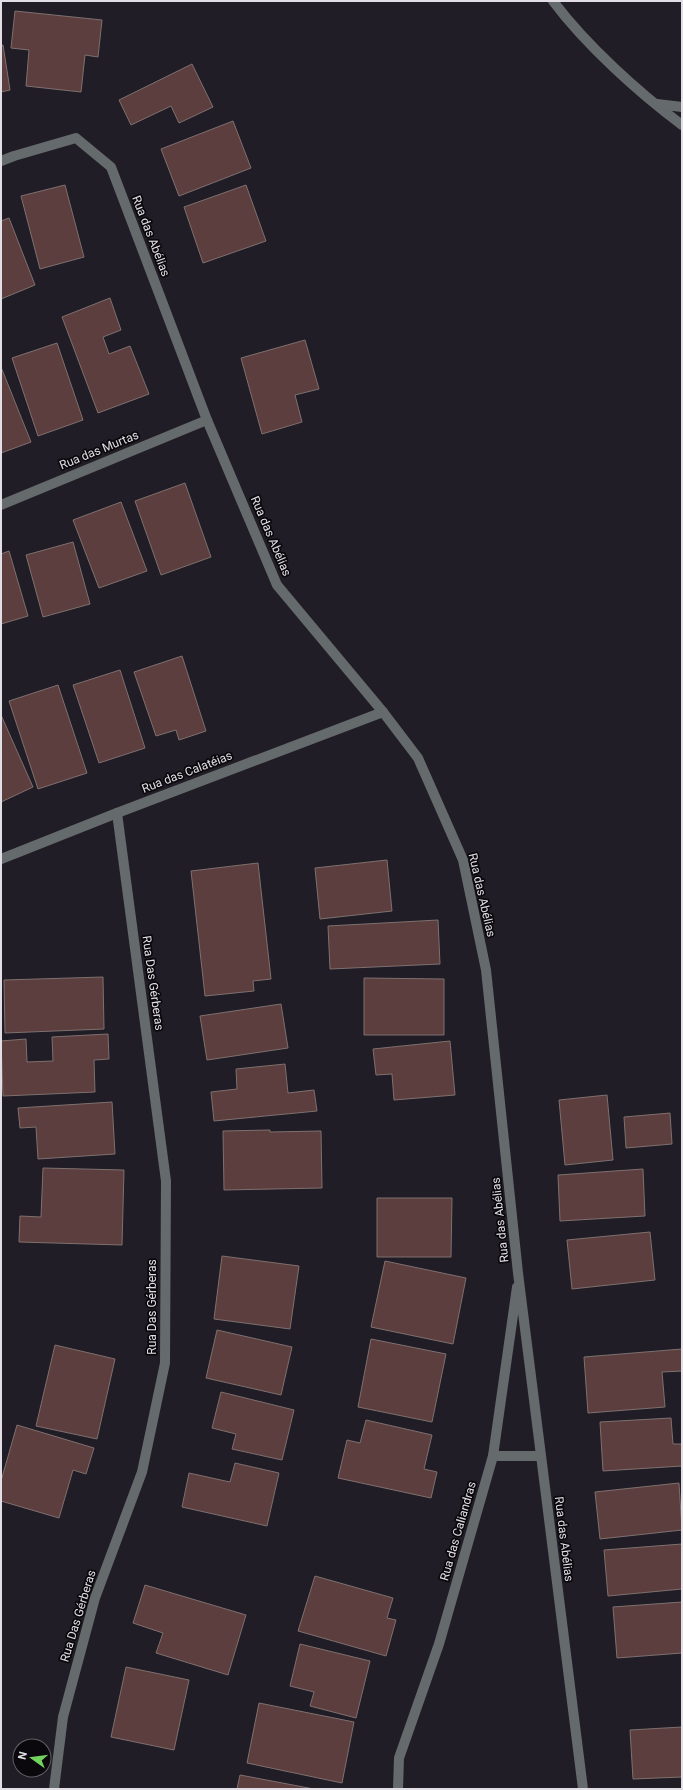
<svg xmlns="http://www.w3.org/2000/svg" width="683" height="1790" viewBox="0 0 683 1790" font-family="Roboto,sans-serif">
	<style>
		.building { fill: #5d3e3e; stroke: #7e706f }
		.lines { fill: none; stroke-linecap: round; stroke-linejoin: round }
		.minor { stroke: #656a6c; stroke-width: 10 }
		.labels { text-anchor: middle; stroke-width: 3.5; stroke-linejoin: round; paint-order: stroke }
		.street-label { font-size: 12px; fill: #e1dfe5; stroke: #0a080c }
	</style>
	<rect width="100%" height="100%" fill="#211d26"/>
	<g class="building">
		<polygon points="15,11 102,20 98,57 85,55 81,92 26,86 29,50 11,48"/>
		<polygon points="1,45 3,45 10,90 1,92"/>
		<polygon points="192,64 213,107 179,123 171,106 131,125 119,100"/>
		<polygon points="233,121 251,168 179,196 161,149"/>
		<polygon points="65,185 84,257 40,269 21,196"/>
		<polygon points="246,185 266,241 203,263 184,207"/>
		<polygon points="9,218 35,285 1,299 1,221"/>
		<polygon points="110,298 121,330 103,337 109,354 130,346 149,394 98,413 62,317"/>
		<polygon points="305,340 319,389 295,395 302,422 262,434 241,358"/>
		<polygon points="57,343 83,420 38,436 12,358"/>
		<polygon points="1,367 31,442 1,453"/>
		<polygon points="185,483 211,557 161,575 135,501"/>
		<polygon points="121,502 147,571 99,588 73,520"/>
		<polygon points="73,542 90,604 43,617 26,555"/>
		<polygon points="9,551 28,616 1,624 1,554"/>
		<polygon points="182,656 206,731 179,740 176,730 156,736 134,672"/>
		<polygon points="120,670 145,748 99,763 73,685"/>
		<polygon points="58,685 87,773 38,789 9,701"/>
		<polygon points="1,715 33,787 1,802"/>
		<polygon points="387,860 392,911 320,919 315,868"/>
		<polygon points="258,863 271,979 253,981 254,991 205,996 191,871"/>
		<polygon points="438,920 440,964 330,969 328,926"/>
		<polygon points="103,977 104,1029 5,1033 4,980"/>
		<polygon points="364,978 444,979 444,1035 364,1035"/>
		<polygon points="281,1004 288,1048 207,1060 200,1016"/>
		<polygon points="108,1034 109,1059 94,1060 95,1092 3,1096 1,1041 26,1039 27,1062 53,1061 52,1037"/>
		<polygon points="450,1041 455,1095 394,1100 392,1074 376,1075 373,1049"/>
		<polygon points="285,1064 288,1093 314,1090 317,1111 214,1121 211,1092 237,1089 236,1069"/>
		<polygon points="607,1095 613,1160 565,1165 559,1100"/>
		<polygon points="112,1102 115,1154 38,1159 36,1127 20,1128 18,1108"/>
		<polygon points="670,1113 672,1144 626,1148 624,1117"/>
		<polygon points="270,1130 270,1132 321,1131 322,1188 224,1190 223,1131"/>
		<polygon points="43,1168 124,1170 122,1245 19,1242 20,1216 41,1217"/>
		<polygon points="643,1169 645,1216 560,1221 558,1175"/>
		<polygon points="377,1198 452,1198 451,1257 377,1257"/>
		<polygon points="650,1232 655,1280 572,1289 567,1240"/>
		<polygon points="222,1256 299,1266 290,1329 214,1319"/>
		<polygon points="385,1261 466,1278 453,1344 371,1327"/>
		<polygon points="217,1330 292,1347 281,1395 206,1378"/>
		<polygon points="371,1339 446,1354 432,1422 358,1407"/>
		<polygon points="55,1345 115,1359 97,1439 36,1426"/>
		<polygon points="682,1349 682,1371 662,1372 665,1407 588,1413 584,1357"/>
		<polygon points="221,1392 294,1410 282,1460 232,1449 236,1434 212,1428"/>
		<polygon points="671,1418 673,1444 682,1444 682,1466 603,1471 600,1422"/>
		<polygon points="366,1420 432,1435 424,1469 437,1472 431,1498 338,1478 347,1440 360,1443"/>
		<polygon points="17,1425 94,1448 86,1474 73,1470 59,1518 1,1501 1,1481"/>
		<polygon points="235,1463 279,1473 267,1526 182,1507 189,1473 230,1482"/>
		<polygon points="679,1483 682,1530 600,1539 595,1492"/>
		<polygon points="682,1544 682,1589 608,1596 604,1550"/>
		<polygon points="315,1576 393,1598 387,1618 396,1620 386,1656 298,1631"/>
		<polygon points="145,1585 246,1615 228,1675 156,1653 163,1633 133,1623"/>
		<polygon points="682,1602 682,1653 617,1658 613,1607"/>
		<polygon points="300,1644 370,1661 356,1718 310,1706 314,1692 290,1686"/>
		<polygon points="126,1667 189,1680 174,1750 111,1737"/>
		<polygon points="259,1703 354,1722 342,1783 247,1763"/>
		<polygon points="682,1727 682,1777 633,1779 630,1730"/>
		<polygon points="240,1775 314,1789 237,1789"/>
	</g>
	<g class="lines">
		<g class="minor">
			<path d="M553,1C586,45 638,92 682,125"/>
			<polyline points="657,104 682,107"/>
			<polyline points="1,161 14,156 76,138 111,167 207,420 277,585 383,712 418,758 463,860 486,970 518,1273 583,1789"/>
			<polyline points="1,505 207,420"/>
			<polyline points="1,859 117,813 383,712"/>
			<polyline points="493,1456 541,1456"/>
			<polyline points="54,1789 63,1717 95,1598 142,1472 165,1363 166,1181 117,813"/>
			<polyline points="398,1789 399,1758 439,1644 493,1456 517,1287"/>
		</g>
	</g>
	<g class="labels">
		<g class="street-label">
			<text transform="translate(151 236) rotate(69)" y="4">Rua das Abélias</text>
			<text transform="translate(99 450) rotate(-22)" y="4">Rua das Murtas</text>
			<text transform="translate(271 536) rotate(67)" y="4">Rua das Abélias</text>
			<text transform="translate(187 772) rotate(-21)" y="4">Rua das Calatéias</text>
			<text transform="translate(482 895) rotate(77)" y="4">Rua das Abélias</text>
			<text transform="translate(153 983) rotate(82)" y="4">Rua Das Gérberas</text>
			<text transform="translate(500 1220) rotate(-96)" y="4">Rua das Abélias</text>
			<text transform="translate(152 1307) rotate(-90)" y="4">Rua Das Gérberas</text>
			<text transform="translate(458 1531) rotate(-74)" y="4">Rua das Caliandras</text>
			<text transform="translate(564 1539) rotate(83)" y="4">Rua das Abélias</text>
			<text transform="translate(78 1616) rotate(-73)" y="4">Rua Das Gérberas</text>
		</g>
	</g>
	<rect width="683" height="1790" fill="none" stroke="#e1dfe5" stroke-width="4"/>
	<g transform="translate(32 1758) rotate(284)"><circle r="19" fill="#0a080c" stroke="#605e63"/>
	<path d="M0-3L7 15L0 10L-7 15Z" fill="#71d25e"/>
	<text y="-6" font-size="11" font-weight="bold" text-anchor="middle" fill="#e1dfe5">N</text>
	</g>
</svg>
